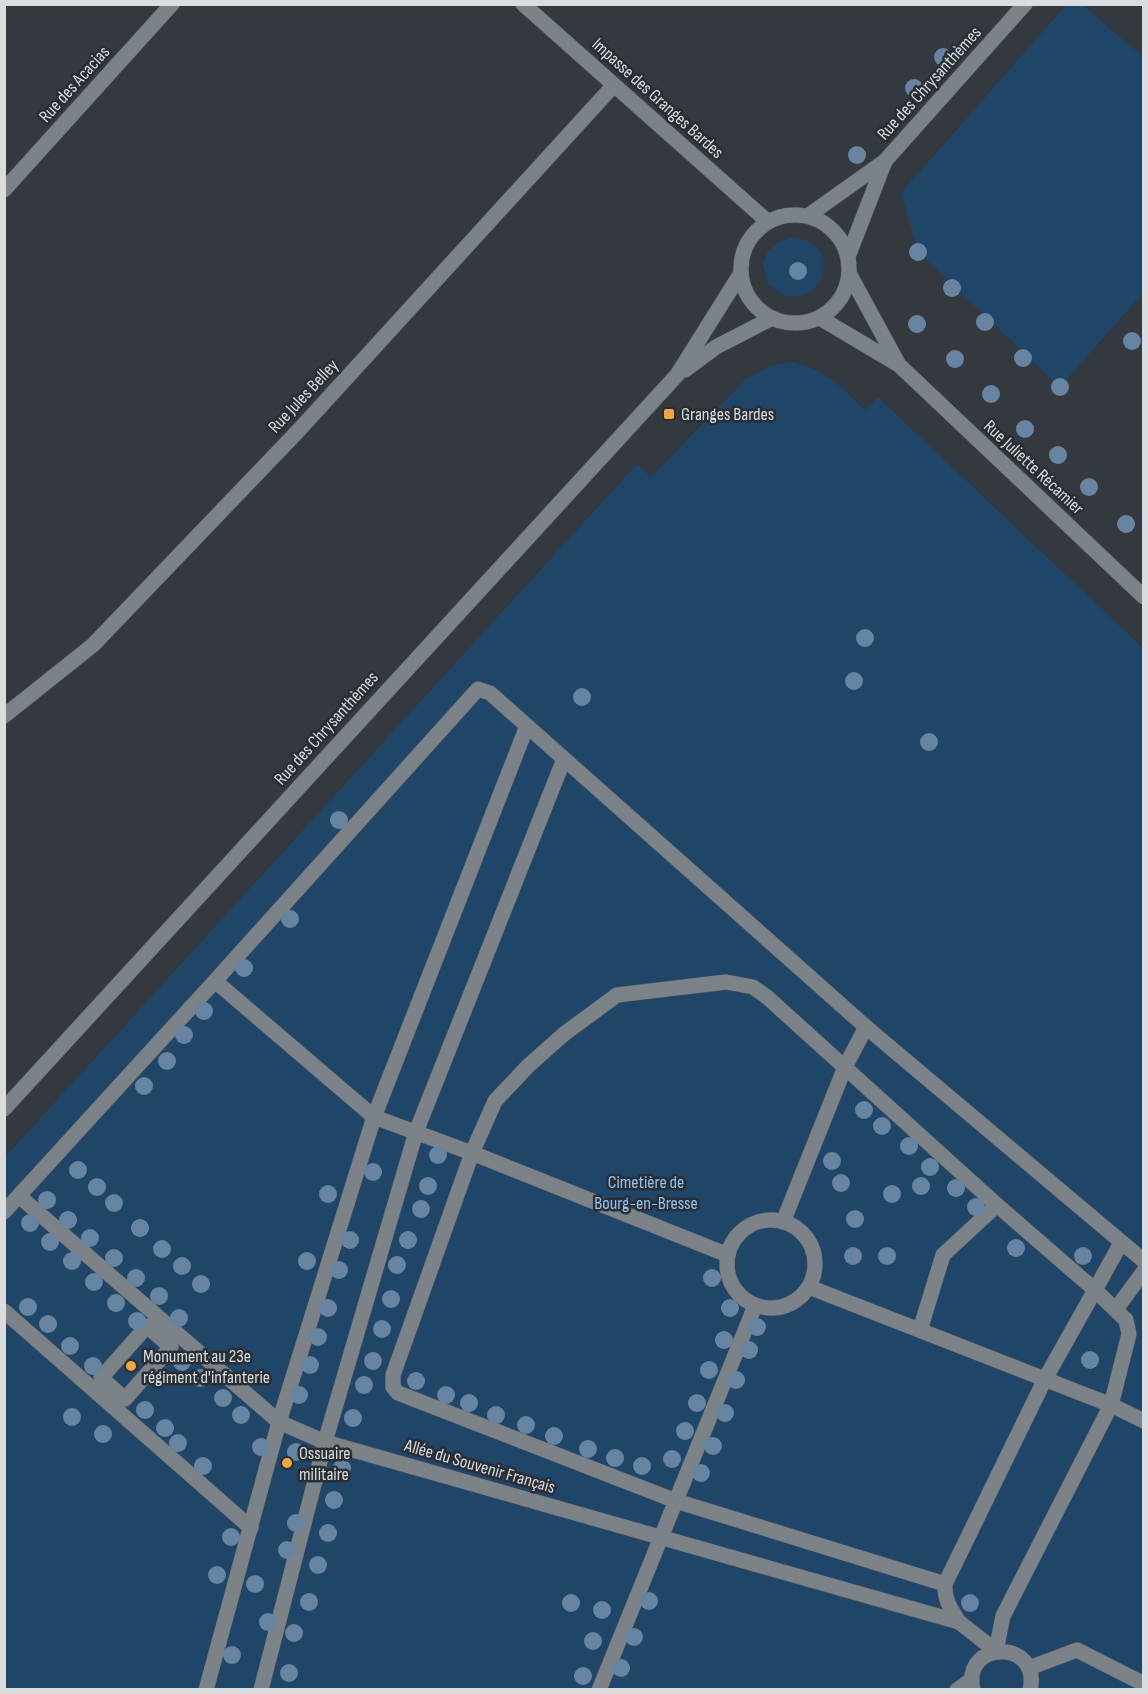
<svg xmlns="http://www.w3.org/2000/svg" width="1148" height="1694" viewBox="0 0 1148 1694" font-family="'Sofia Sans Condensed',sans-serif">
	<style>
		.green { fill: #1f4569 }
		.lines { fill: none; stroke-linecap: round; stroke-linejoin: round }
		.minor-casing { stroke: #505559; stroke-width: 16 }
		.minor { stroke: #7b8288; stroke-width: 15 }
		.tree { fill: #6785a2 }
		.poi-dot { fill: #f2a541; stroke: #292e34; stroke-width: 2 }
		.labels { text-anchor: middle; stroke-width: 5; stroke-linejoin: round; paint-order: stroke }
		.street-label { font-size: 18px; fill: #dadde0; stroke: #292e34 }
		.poi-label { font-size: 18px; fill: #dadde0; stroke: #292e34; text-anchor: start }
		.park-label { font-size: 18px; fill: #92c3f4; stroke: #292e34 }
	</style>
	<rect width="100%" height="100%" fill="#33393e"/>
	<g class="green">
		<polygon points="1067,4 1083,5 1143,57 1144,292 1060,387 918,252 901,193"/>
		<path d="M794,237C800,239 807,240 812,243C833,255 824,289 803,295C797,296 790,296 784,296L768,284L763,264L768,251L778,243Z"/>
		<path d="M791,362C827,370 839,385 865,410L878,397L1143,648V1689H5L4,1158L637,464L651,477L746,379L770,366Z"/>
	</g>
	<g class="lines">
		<g class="minor-casing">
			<g id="minor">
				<polyline points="523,4 767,221"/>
				<polyline points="4,190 172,4"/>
				<circle cx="795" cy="269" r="54"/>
				<polyline points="809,215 885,161 1025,4"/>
				<polyline points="849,254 885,161"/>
				<polyline points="850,275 899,365"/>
				<polyline points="820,318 899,365 1144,597"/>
				<polyline points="685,370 716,347 772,318"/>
				<polyline points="4,716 93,645 299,430 614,85"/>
				<polyline points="215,981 478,689 490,693 866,1027 1144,1261"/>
				<polyline points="4,1109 677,375 741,273"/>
				<polyline points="19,1196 279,1422 325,1442 959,1622 996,1651 1003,1616 1111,1405 1129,1334 1126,1320 1095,1290 1121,1243"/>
				<polyline points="4,1212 215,981 374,1117 472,1153 728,1255"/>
				<circle cx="771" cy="1264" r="44"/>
				<polyline points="783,1222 845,1067 866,1027"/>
				<polyline points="809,1287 1111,1405 1144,1421"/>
				<polyline points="1116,1309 1144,1271"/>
				<polyline points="4,1311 251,1528"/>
				<polygon points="147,1326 171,1347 125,1399 101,1378"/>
				<polyline points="920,1330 943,1255 997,1205"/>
				<path d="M945,1584L676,1501L398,1393L393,1387V1375L472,1153L495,1101L528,1066L564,1034L617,995L726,982L753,987L767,997L997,1205L1095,1290L1045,1379L945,1584C944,1600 951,1609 959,1622"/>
				<polyline points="1029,1668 1077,1650 1144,1684"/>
				<polyline points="206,1690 279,1422 374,1117 527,726"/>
				<polyline points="261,1690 325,1442 416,1132 564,759"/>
				<polyline points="599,1690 755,1306"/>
				<polyline points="957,1690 971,1680"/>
				<path d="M973,1690C961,1639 1042,1639 1030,1690"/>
			</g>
		</g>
		<use href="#minor" class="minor"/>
	</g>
	<g class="tree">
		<circle cx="943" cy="57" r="9"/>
		<circle cx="914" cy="88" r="9"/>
		<circle cx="857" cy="155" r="9"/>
		<circle cx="918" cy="252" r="9"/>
		<circle cx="798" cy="271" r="9"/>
		<circle cx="952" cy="288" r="9"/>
		<circle cx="985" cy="322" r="9"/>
		<circle cx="917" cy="324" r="9"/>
		<circle cx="1132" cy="341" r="9"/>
		<circle cx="1023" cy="358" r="9"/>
		<circle cx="955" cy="359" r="9"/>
		<circle cx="1060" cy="387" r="9"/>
		<circle cx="991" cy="394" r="9"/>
		<circle cx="1025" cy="429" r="9"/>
		<circle cx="1058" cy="455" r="9"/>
		<circle cx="1089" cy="487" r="9"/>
		<circle cx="1126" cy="524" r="9"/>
		<circle cx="865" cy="638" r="9"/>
		<circle cx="854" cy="681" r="9"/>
		<circle cx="582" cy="697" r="9"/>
		<circle cx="929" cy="742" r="9"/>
		<circle cx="339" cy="820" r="9"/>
		<circle cx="290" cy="919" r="9"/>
		<circle cx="244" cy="968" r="9"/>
		<circle cx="204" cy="1011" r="9"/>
		<circle cx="184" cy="1035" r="9"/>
		<circle cx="167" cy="1061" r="9"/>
		<circle cx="144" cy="1086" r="9"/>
		<circle cx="864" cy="1110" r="9"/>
		<circle cx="882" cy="1126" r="9"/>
		<circle cx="909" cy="1146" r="9"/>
		<circle cx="438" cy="1155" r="9"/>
		<circle cx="832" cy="1161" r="9"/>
		<circle cx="930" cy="1167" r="9"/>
		<circle cx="78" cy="1170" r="9"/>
		<circle cx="373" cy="1172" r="9"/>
		<circle cx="841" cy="1183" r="9"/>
		<circle cx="428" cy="1186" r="9"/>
		<circle cx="921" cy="1186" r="9"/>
		<circle cx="97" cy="1187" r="9"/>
		<circle cx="956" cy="1188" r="9"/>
		<circle cx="328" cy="1194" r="9"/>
		<circle cx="892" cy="1194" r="9"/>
		<circle cx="47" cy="1200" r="9"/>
		<circle cx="114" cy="1203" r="9"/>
		<circle cx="976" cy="1207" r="9"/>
		<circle cx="421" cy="1209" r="9"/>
		<circle cx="855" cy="1219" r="9"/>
		<circle cx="68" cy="1220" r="9"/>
		<circle cx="30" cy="1223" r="9"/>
		<circle cx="140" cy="1228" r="9"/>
		<circle cx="90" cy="1238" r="9"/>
		<circle cx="350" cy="1240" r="9"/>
		<circle cx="408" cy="1240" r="9"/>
		<circle cx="50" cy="1242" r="9"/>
		<circle cx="1016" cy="1248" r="9"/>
		<circle cx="162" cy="1249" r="9"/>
		<circle cx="853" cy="1256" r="9"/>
		<circle cx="887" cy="1256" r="9"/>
		<circle cx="1083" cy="1256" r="9"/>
		<circle cx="114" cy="1258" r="9"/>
		<circle cx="72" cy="1261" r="9"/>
		<circle cx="307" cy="1261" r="9"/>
		<circle cx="397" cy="1265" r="9"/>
		<circle cx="182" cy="1266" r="9"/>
		<circle cx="339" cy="1270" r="9"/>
		<circle cx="136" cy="1278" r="9"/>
		<circle cx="712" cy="1278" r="9"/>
		<circle cx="94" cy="1282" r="9"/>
		<circle cx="201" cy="1284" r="9"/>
		<circle cx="159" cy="1296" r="9"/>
		<circle cx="391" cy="1299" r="9"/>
		<circle cx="116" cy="1303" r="9"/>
		<circle cx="28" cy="1307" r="9"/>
		<circle cx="328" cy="1308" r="9"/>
		<circle cx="730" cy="1308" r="9"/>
		<circle cx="179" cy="1318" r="9"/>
		<circle cx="137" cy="1321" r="9"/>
		<circle cx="48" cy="1324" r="9"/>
		<circle cx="757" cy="1327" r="9"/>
		<circle cx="382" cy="1329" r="9"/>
		<circle cx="318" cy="1337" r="9"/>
		<circle cx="724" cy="1340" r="9"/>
		<circle cx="70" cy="1346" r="9"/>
		<circle cx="749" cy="1350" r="9"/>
		<circle cx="1090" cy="1360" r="9"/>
		<circle cx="373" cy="1361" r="9"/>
		<circle cx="182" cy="1362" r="9"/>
		<circle cx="310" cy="1365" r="9"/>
		<circle cx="93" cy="1366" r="9"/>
		<circle cx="709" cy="1370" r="9"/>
		<circle cx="200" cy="1378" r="9"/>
		<circle cx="736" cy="1380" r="9"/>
		<circle cx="416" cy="1381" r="9"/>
		<circle cx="364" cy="1385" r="9"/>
		<circle cx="299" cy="1395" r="9"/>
		<circle cx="446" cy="1395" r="9"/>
		<circle cx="223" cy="1398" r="9"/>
		<circle cx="469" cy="1403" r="9"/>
		<circle cx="697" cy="1403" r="9"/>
		<circle cx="145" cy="1410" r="9"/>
		<circle cx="725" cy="1413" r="9"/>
		<circle cx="241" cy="1415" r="9"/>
		<circle cx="496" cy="1415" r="9"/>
		<circle cx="72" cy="1417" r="9"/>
		<circle cx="353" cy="1418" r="9"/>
		<circle cx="526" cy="1425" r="9"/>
		<circle cx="165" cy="1428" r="9"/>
		<circle cx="685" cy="1431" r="9"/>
		<circle cx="103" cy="1434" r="9"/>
		<circle cx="554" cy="1436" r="9"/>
		<circle cx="178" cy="1443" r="9"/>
		<circle cx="713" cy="1446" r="9"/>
		<circle cx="261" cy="1447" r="9"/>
		<circle cx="588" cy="1449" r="9"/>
		<circle cx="296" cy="1452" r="9"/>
		<circle cx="615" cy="1458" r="9"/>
		<circle cx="672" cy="1459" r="9"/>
		<circle cx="203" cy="1466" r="9"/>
		<circle cx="642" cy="1466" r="9"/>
		<circle cx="342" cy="1468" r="9"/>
		<circle cx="701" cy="1473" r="9"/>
		<circle cx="334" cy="1500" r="9"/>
		<circle cx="296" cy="1523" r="9"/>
		<circle cx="328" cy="1533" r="9"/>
		<circle cx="231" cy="1537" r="9"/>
		<circle cx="287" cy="1550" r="9"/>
		<circle cx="318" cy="1565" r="9"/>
		<circle cx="217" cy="1575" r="9"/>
		<circle cx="255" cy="1584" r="9"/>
		<circle cx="649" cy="1601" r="9"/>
		<circle cx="309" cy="1602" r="9"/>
		<circle cx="571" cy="1603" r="9"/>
		<circle cx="970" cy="1603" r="9"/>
		<circle cx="602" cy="1610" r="9"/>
		<circle cx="268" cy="1622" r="9"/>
		<circle cx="294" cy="1633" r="9"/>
		<circle cx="634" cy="1637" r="9"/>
		<circle cx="593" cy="1641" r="9"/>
		<circle cx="232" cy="1655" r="9"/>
		<circle cx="621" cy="1668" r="9"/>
		<circle cx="289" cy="1673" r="9"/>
		<circle cx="583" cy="1676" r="9"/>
	</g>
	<g class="poi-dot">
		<rect x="663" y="408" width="12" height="12" rx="3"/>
		<circle cx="131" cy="1366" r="6"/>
		<circle cx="287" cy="1463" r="6"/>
	</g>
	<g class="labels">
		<g class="street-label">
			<text transform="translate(929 83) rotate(-48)" y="6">Rue des Chrysanthèmes</text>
			<text transform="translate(74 84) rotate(-48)" y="6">Rue des Acacias</text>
			<text transform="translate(658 98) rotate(42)" y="6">Impasse des Granges Bardes</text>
			<text transform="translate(303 396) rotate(-47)" y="6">Rue Jules Belley</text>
			<text transform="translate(1034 467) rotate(43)" y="6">Rue Juliette Récamier</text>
			<text transform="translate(326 728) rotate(-48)" y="6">Rue des Chrysanthèmes</text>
			<text transform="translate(480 1466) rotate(16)" y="6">Allée du Souvenir Français</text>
		</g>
		<g class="poi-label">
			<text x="681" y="420">Granges Bardes</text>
			<text x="143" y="1362">Monument au 23e<tspan x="143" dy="21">régiment d'infanterie</tspan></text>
			<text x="299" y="1459">Ossuaire<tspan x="299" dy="21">militaire</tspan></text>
		</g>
		<g class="park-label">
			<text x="646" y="1188">Cimetière de<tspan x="646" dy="21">Bourg-en-Bresse</tspan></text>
		</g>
	</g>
	<rect width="1148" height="1694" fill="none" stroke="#dadde0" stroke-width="12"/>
</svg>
